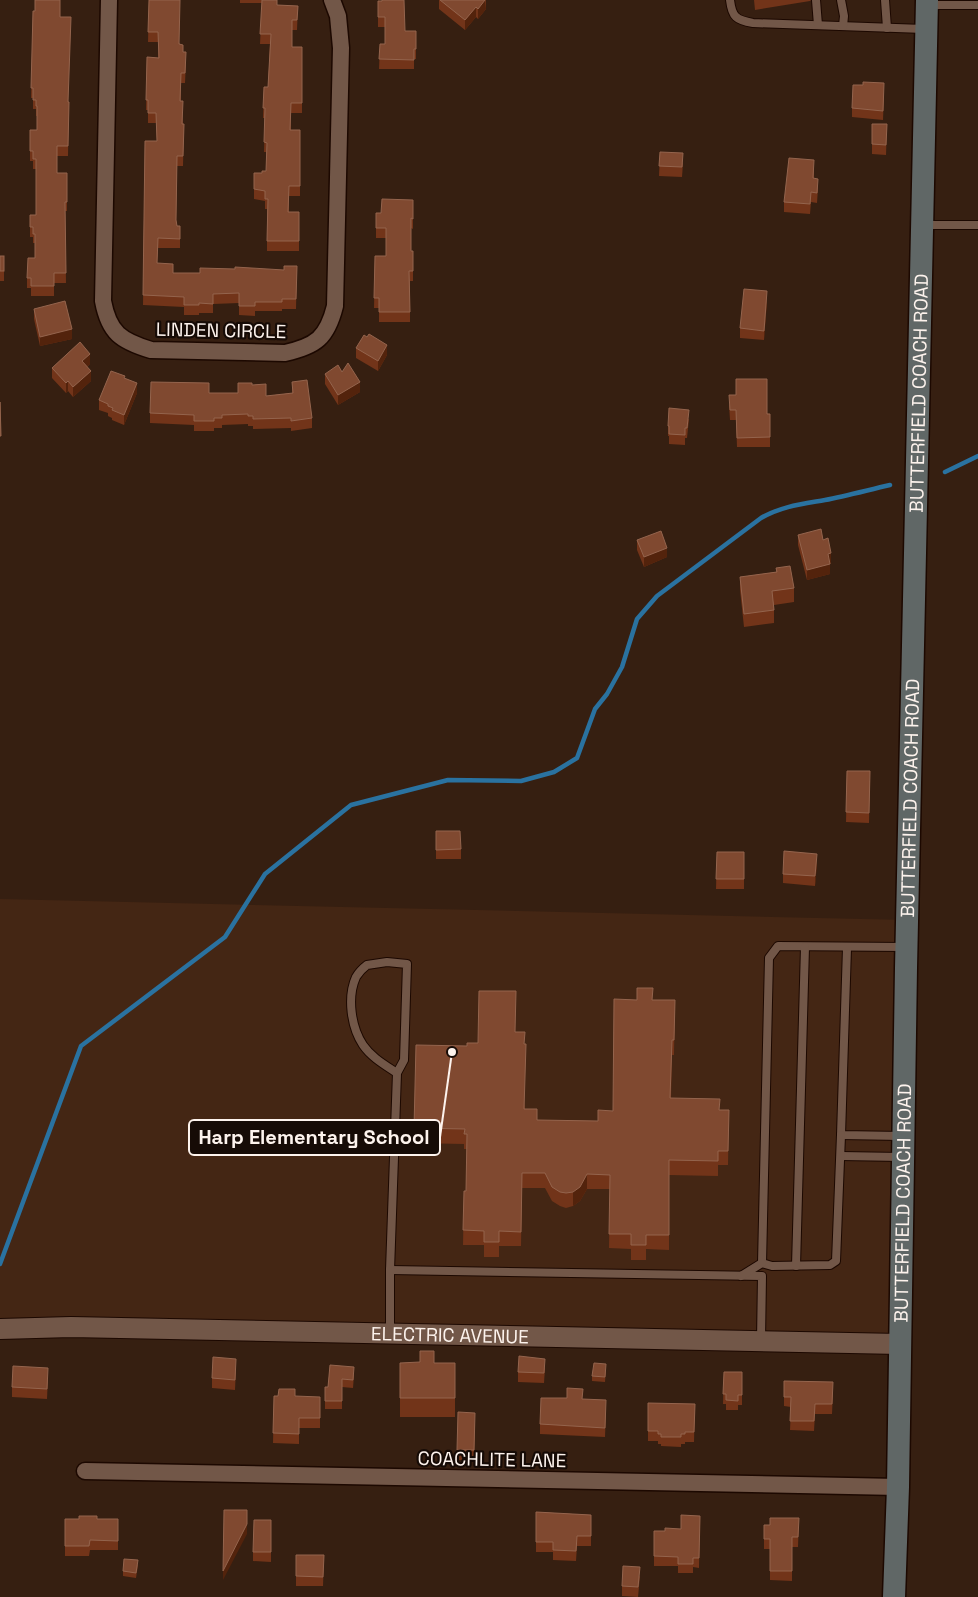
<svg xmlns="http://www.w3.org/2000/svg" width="978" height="1597" viewBox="0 0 978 1597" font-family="'Space Grotesk',sans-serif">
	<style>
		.built { fill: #442614 }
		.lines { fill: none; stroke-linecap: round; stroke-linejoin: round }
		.stream { stroke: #2a72a0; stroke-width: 4.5 }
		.service-casing { stroke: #1c0800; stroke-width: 10 }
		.minor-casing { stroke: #1c0800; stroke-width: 19 }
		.tertiary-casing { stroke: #1c0800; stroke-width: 22 }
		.secondary-casing { stroke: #1c0800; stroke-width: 25 }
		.service { stroke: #725748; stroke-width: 8 }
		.minor { stroke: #725748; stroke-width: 16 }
		.tertiary { stroke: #725748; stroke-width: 20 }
		.secondary { stroke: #606766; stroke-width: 22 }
		.wall { fill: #723419 }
		.shaded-wall { fill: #53230c }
		.building { fill: #804930; stroke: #94644d }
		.labels { text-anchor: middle; stroke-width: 4.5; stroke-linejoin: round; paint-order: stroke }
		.street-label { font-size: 19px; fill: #fdf3ed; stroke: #160b06 }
		.leader { fill: none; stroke: #fdf3ed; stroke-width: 2 }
		.callout-dot { fill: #fdf3ed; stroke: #160b06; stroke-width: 2 }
		.callout { fill: #160b06; stroke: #fdf3ed; stroke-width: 2 }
		.callout-label { font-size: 20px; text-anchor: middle; font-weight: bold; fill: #fdf3ed }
	</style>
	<rect width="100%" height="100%" fill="#361f11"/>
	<polygon class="built" points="0,899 907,920 900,1344 0,1320"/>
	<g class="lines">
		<g class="stream">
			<polyline points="945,472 978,456"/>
			<path d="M0,1264L81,1046L225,937L265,874L351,805L448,780L521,781L554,772L577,758L595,709L607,694L622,667L637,619L657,596L761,518C782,506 802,504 825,500C846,496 868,490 890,485"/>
		</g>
		<g class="service-casing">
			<g id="service">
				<path d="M730,0C732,17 736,20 753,23L924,29"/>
				<polyline points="816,0 818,25"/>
				<polyline points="841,0 844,16 843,26"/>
				<polyline points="885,0 887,28"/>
				<polyline points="929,5 978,5"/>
				<polyline points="925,225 978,225"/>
				<polyline points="847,948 841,1135 902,1136"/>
				<polyline points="841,1156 901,1157"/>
				<polyline points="762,1263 769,958 778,946 904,947"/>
				<polyline points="762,1263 772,1266 830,1265 836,1261 841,1135"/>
				<polyline points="796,1266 805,947"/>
				<polyline points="390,1270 762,1276 761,1340"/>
				<polyline points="741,1276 762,1263"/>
				<path d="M390,1333V1270L397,1073L404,1060L407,964L387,962L367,965C363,968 359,972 356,977C347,997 351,1027 363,1045C371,1057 385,1065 397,1073"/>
			</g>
		</g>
		<g class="minor-casing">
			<g id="minor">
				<path d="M109,0L103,301C109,333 121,341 151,350L285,353C316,346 327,338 335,306L341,48L338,16L332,0"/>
				<polyline points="85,1471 898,1487"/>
			</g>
		</g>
		<g class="tertiary-casing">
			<g id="tertiary">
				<path id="s1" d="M0,1329L71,1327L900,1344"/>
			</g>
		</g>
		<g class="secondary-casing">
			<g id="secondary">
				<path id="s2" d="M894,1597L898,1487L906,968L927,0"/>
			</g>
		</g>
		<use href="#service" class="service"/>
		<use href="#minor" class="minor"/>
		<use href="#tertiary" class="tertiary"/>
		<use href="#secondary" class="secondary"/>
	</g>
	<g class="wall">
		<polygon points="149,0 180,44 183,52 186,62 185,83 181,83 181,101 183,124 184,124 183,166 177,166 176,220 177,226 180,226 180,248 158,248 157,263 173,273 200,273 284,270 297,266 296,309 282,309 282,311 255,311 255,316 239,315 239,303 213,304 213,313 199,313 199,315 184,315 184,307 143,305 145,141 157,141 156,123 148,123 148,110 146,110 147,57 158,58 158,42 148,42"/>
		<polygon points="240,0 277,0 277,5 298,6 297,30 292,30 292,47 302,47 302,113 291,113 291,130 300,186 300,196 289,196 289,212 299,212 299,251 267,251 267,209 265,209 265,201 254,199 254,173 262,173 266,171 266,152 264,152 265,118 263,118 264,87 268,87 270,44 260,44 262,3 240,3"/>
		<polygon points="439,0 486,0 486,9 478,19 476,17 465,30 439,9"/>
		<polygon points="754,0 811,0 810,1 755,10"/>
		<polygon points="378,1 405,31 416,31 416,59 414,59 414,69 379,69 380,44 385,44 385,27 378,27"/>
		<polygon points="33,11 60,17 68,102 69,102 68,156 57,156 57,173 67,173 67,211 65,211 66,283 54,283 54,296 31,296 31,288 27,288 27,278 35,258 35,243 33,243 33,237 30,237 30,215 36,215 36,169 33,169 33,161 30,161 30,130 37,130 37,116 36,116 36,109 33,109 33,98 31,98"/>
		<polygon points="884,93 883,120 852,117 852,108"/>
		<polygon points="872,124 887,124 886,155 872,154"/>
		<polygon points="660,152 683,163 682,177 659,176"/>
		<polygon points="814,170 814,178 818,188 817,203 811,202 810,214 784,212 784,202"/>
		<polygon points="413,200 413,229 411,228 411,251 413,251 413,281 410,281 410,322 379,322 379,308 374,308 375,256 386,256 386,238 376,238 376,213 381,213"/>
		<rect x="0" y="256" width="4" height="25"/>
		<polygon points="767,301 764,340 740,338 740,328"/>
		<polygon points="34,309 72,339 40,346 34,319"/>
		<polygon points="356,348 387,355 378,371 356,358"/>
		<polygon points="90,364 87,367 91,381 73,397 68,391 66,393 52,378 52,368"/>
		<polygon points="342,372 360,392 338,405 325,384 325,374"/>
		<polygon points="125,378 137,393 124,425 112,420 112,418 108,416 108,413 99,410 99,400"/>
		<polygon points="292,382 312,418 312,428 291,431 291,428 253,429 253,426 248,426 248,424 222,425 222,428 214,428 214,431 194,431 194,425 150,423 150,413 209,393 238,393 252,385 266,396 292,393"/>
		<polygon points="729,405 770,414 770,447 737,447 736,420 730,420"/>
		<polygon points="689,419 687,438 685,438 685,445 669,444 669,436 668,436 668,426"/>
		<polygon points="798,535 823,540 831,563 830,564 830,574 807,580 798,545"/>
		<polygon points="637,540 667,557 644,567 637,550"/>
		<polygon points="776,568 794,588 794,602 774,605 774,623 744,627 740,590 740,577 776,572"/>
		<polygon points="847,771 870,781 869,823 846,822"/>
		<polygon points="436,831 461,849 461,859 436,859"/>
		<polygon points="717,852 744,852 744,889 716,889"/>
		<polygon points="817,863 815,886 783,883 783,874"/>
		<polygon points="653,1000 675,1000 674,1055 672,1055 671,1098 720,1110 729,1110 728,1165 718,1165 718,1176 669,1175 669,1250 646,1249 646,1260 631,1260 631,1249 609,1248 610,1189 587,1189 580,1201 573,1206 566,1208 560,1206 552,1201 545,1188 522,1188 521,1246 499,1246 499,1257 484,1257 484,1245 463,1245 464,1191 466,1191 467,1149 464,1149 464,1144 414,1143 414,1128 467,1046 515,1032 525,1109 537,1120 598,1121 613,1111"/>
		<rect x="400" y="1363" width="55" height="54"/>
		<polygon points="330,1365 354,1375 353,1388 342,1387 342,1409 325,1409 325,1387 328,1387"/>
		<polygon points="236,1368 235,1390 212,1388 212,1378"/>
		<polygon points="545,1368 544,1383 518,1382 518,1372"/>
		<polygon points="606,1369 605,1382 592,1381 592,1376"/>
		<polygon points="724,1372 742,1372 742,1405 738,1405 738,1410 726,1410 726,1404 723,1404"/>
		<polygon points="48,1377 47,1399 12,1397 12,1387"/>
		<polygon points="784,1381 833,1392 832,1414 815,1414 814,1431 790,1430 791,1407 784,1406"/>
		<polygon points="274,1396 320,1397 320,1428 299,1428 299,1444 273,1443"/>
		<polygon points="648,1403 695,1404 694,1442 685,1442 685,1444 681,1444 681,1447 661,1446 661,1444 658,1444 658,1441 648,1441"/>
		<polygon points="606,1410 605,1437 540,1434 540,1424"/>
		<polygon points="475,1423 474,1460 457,1460 457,1450"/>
		<polygon points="536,1512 591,1515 591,1546 577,1546 576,1561 553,1560 553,1552 536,1552"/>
		<polygon points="700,1516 699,1568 693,1567 693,1573 678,1573 678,1566 654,1566 654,1531 665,1531 681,1529"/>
		<polygon points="799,1518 798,1547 792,1547 792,1581 770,1580 770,1549 764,1549 764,1539 770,1525"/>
		<polygon points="65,1519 118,1519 118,1550 90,1550 89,1556 65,1556"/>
		<polygon points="271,1520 271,1562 253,1561 253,1552"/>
		<polygon points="296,1555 324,1555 323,1586 296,1586"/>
		<polygon points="138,1565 136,1578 123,1576 123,1571"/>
		<polygon points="640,1576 638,1597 622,1596 622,1586"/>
	</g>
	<g class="shaded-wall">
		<polygon points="485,0 486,9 478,19 478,9"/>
		<polygon points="476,7 476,17 465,30 465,20"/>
		<polygon points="767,291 767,301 764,340 764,331"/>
		<polygon points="72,329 72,339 40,346 40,337"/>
		<polygon points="387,345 387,355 378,371 378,361"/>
		<polygon points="90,354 90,364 82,371 82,361"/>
		<polygon points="91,371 91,381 73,397 73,387"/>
		<polygon points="68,381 68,391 66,393 66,383"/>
		<polygon points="360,382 360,392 338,405 338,395"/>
		<polygon points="137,383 137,393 124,425 124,415"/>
		<polygon points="667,548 667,557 644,567 644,557"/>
		<polygon points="831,553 831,563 828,564 828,554"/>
		<polygon points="830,564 830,574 807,580 807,570"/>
		<polygon points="817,854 817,863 815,886 815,876"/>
		<polygon points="587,1174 587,1189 580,1201 573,1206 573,1192"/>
		<polygon points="247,1510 247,1534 223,1580 223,1571"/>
	</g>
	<g class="building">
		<polygon points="35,0 60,0 60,17 71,17 68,102 69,102 68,146 57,146 57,173 67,173 67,202 65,202 66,273 54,273 54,286 31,286 31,278 27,278 28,258 35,258 35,234 33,234 33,227 30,227 30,215 36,215 36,159 33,159 33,151 30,151 30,130 37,130 37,106 36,106 36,100 33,100 33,88 31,88 33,11 35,11"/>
		<polygon points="149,0 180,0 179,44 183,45 183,52 186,52 185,73 181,73 180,101 183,101 182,124 184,124 183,156 177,156 176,220 177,226 180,226 180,239 158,238 157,263 173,264 173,273 200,273 200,268 235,269 235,267 284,270 284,266 297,266 296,299 282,299 282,302 255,302 255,306 239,306 239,293 213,294 213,304 199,303 199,305 184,305 184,297 143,295 145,141 157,141 156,113 148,113 148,100 146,100 147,57 159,58 158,32 148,32"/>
		<polygon points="262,0 277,0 277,5 298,6 297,20 292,20 292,47 302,47 302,103 291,103 290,130 300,130 300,186 289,186 288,212 299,212 299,241 267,241 268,199 265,199 265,191 254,189 254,173 262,173 262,171 266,171 267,143 264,142 265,108 263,108 264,87 268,87 271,34 260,34"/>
		<polygon points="382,0 404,0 405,31 416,31 416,49 414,49 414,60 379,59 380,44 385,44 385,17 378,17 378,1 382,1"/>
		<polygon points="440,0 485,0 478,9 476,7 465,20"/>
		<polygon points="863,82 884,83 883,111 852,108 853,85 863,85"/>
		<polygon points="872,124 887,124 886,145 872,144"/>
		<polygon points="660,152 683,153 682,167 659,166"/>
		<polygon points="789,158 814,160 813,178 818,179 817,193 811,192 810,204 784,202"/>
		<polygon points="382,199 413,200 413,219 411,218 411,251 413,251 413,271 409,271 410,312 379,312 379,298 374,298 375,256 386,256 386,228 376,228 376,213 381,213"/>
		<rect x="0" y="256" width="4" height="15"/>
		<polygon points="744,289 767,291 764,331 740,328"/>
		<polygon points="65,301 72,329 40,337 34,309"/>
		<polygon points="369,334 387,345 378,361 356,348 364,335 367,337"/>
		<polygon points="80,342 90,354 82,361 91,371 73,387 68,381 66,383 52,368"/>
		<polygon points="348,363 360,382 338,395 325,374 338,365 342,372"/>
		<polygon points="111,371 125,376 124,378 137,383 124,415 112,410 113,408 108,406 108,404 99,400"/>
		<polygon points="736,379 767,379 767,414 770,414 770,437 737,438 736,410 730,410 729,395 736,395"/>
		<polygon points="307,380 312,418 291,421 291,418 253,419 253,416 248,416 248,414 222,415 222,418 214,418 214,421 194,421 194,415 150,413 151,382 209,383 209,393 238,393 238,383 252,383 252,385 266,384 266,396 293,393 292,382"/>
		<polygon points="0,402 1,436 0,436"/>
		<polygon points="669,408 689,410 687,428 685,428 685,435 669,434 669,426 668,426"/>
		<polygon points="821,529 823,540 828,538 831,553 828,554 830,564 807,570 798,535"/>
		<polygon points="661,531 667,548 644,557 637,540"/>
		<polygon points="790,566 794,588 772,591 774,610 744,614 740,577 777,572 776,568"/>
		<polygon points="847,771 870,771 869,813 846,812"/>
		<polygon points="436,831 460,831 461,849 436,850"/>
		<polygon points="784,851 817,854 815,876 783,874"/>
		<polygon points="717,852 744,852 744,879 716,879"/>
		<polygon points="637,988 653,988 652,1000 675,1000 674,1040 672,1040 670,1098 720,1099 719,1110 729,1110 728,1151 718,1151 718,1161 669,1160 669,1235 646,1235 646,1245 631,1245 631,1234 609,1234 610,1175 587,1174 580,1187 573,1192 566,1193 560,1192 552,1187 545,1173 522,1173 521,1232 499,1231 499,1242 484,1242 484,1231 463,1230 464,1191 466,1191 467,1134 464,1134 465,1129 414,1128 416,1045 467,1046 467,1043 478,1043 479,991 516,991 515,1032 525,1032 524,1044 526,1044 524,1109 537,1109 537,1120 598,1121 598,1110 613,1111 614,999 637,1000"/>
		<polygon points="420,1351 434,1351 434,1363 455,1363 455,1398 400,1398 400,1363 420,1362"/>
		<polygon points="519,1356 545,1359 544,1373 518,1372"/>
		<polygon points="213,1357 236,1359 235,1380 212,1378"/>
		<polygon points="594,1363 606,1364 605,1377 592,1376"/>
		<polygon points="330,1365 354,1367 353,1380 342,1379 342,1401 325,1401 325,1387 328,1387"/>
		<polygon points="13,1366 48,1368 47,1389 12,1387"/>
		<polygon points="724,1372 742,1372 742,1395 738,1395 738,1401 726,1400 726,1394 723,1394"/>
		<polygon points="784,1381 833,1382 832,1404 815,1404 814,1421 790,1421 791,1397 784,1397"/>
		<polygon points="567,1388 583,1389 582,1399 606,1400 605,1428 540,1424 541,1398 567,1398"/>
		<polygon points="279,1389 295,1389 295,1396 320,1397 320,1418 299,1418 299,1434 273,1433 274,1396 278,1396"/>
		<polygon points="648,1403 695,1404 694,1432 685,1432 685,1434 681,1434 681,1437 661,1437 661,1434 658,1434 658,1431 648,1431"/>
		<polygon points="458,1412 475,1413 474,1450 457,1450"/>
		<polygon points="224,1510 247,1510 247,1524 223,1571"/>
		<polygon points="536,1512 591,1515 591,1536 577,1536 576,1551 553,1550 553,1542 536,1542"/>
		<polygon points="681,1515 700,1516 699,1558 693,1558 693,1564 678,1564 678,1557 654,1556 654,1531 665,1531 665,1528 681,1529"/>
		<polygon points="79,1516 97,1516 97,1519 118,1519 118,1541 90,1540 89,1546 65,1546 65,1519 79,1519"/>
		<polygon points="770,1518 799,1518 798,1537 792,1537 792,1571 770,1571 770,1539 764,1539 764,1525 770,1525"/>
		<polygon points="254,1520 271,1520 271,1552 253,1552"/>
		<polygon points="296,1555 324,1555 323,1577 296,1576"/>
		<polygon points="124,1559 138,1560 136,1573 123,1571"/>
		<polygon points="623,1566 640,1567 638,1587 622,1586"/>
	</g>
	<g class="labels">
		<g class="street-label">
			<text transform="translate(221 330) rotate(1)" y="7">LINDEN CIRCLE</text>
			<text dy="7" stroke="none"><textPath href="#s2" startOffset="1204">BUTTERFIELD COACH ROAD</textPath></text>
			<text dy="7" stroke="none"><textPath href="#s2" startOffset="799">BUTTERFIELD COACH ROAD</textPath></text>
			<text dy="7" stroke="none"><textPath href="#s2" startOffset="394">BUTTERFIELD COACH ROAD</textPath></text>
			<text dy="7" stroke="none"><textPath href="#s1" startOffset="450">ELECTRIC AVENUE</textPath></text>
			<text transform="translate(492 1459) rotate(1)" y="7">COACHLITE LANE</text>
		</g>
	</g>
	<path class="leader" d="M452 1052L440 1137"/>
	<circle class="callout-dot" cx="452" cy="1052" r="5"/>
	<rect class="callout" x="189" y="1120" width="251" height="35" rx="5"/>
	<g class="callout-label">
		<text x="314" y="1144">Harp Elementary School</text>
	</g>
</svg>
